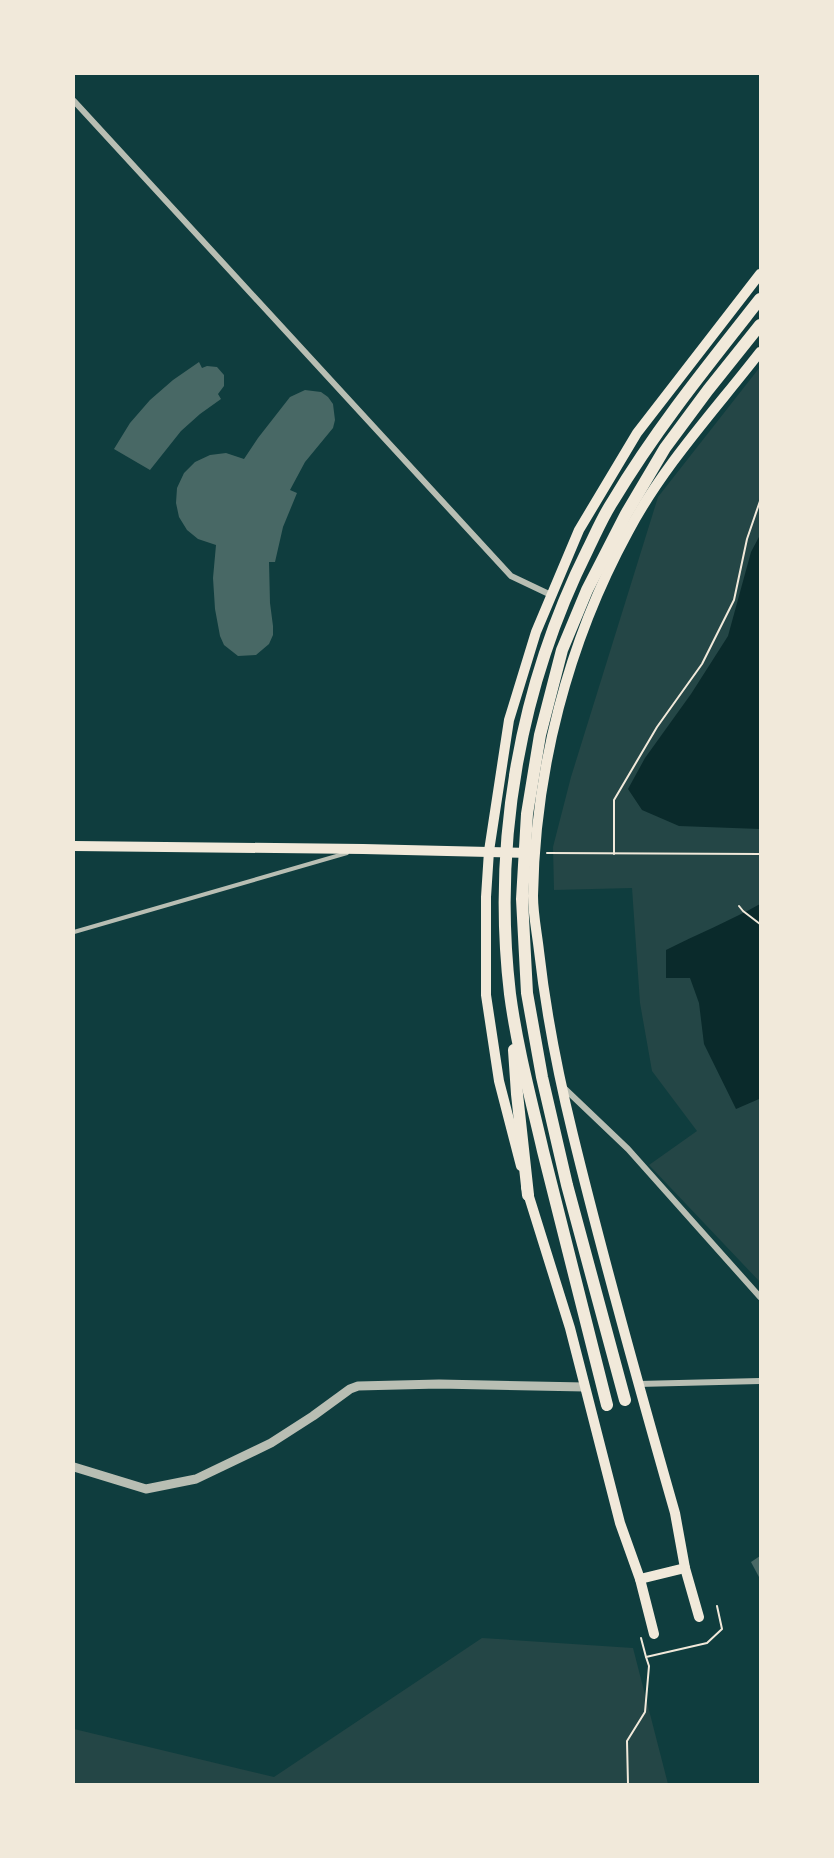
<svg xmlns="http://www.w3.org/2000/svg" width="834" height="1858" viewBox="0 0 834 1858" font-family="'Titillium Web',sans-serif">
	<style>
		.green { fill: #244646 }
		.water { fill: #0a2a2b }
		.building { fill: #486865 }
		.lines { fill: none; stroke-linecap: round; stroke-linejoin: round }
		.path { stroke: #f1e9da; stroke-width: 2 }
		.service { stroke: #b8beb3; stroke-width: 4 }
		.minor { stroke: #b8beb3; stroke-width: 6 }
		.tertiary { stroke: #b8beb3; stroke-width: 9 }
		.secondary { stroke: #f1e9da; stroke-width: 10 }
		.trunk { stroke: #f1e9da; stroke-width: 12 }
	</style>
	<rect width="100%" height="100%" fill="#0f3d3e"/>
	<g class="green">
		<polygon points="760,367 760,1282 649,1165 697,1131 652,1071 640,1003 632,888 554,890 553,847 571,777 658,497"/>
		<polygon points="482,1638 633,1648 668,1784 74,1784 74,1729 274,1777"/>
	</g>
	<g class="water">
		<polygon points="760,535 760,829 679,826 642,810 628,789 645,758 691,694 728,636 751,552"/>
		<path d="M760,904V1102L759,1099L736,1109L704,1044L699,1003L690,978H666V950C697,934 730,921 760,904Z"/>
	</g>
	<g class="building">
		<polygon points="199,362 202,368 207,366 217,367 224,375 224,386 218,394 221,399 200,414 181,431 150,470 114,449 130,423 150,400 173,380"/>
		<polygon points="305,390 321,392 328,397 333,404 335,420 333,428 305,462 290,490 297,493 283,527 275,562 269,562 270,603 273,626 273,635 269,644 256,655 238,656 224,645 220,636 215,609 213,578 216,545 198,539 187,530 179,517 176,503 177,488 184,473 195,462 210,455 226,453 244,459 258,438 290,397"/>
		<polygon points="760,1556 760,1579 751,1562"/>
	</g>
	<g class="lines">
		<g class="path">
			<polyline points="547,853 760,854"/>
			<polyline points="614,854 614,800 657,727 702,664 734,600 747,539 760,501"/>
			<polyline points="739,906 743,911 760,924"/>
			<polyline points="641,1638 646,1657"/>
			<polyline points="628,1784 627,1741 645,1712 649,1666 646,1657 707,1643 722,1629 717,1606"/>
		</g>
		<polyline class="service" points="74,932 347,853"/>
		<g class="minor">
			<polyline points="74,101 511,576 551,595"/>
			<polyline points="563,1087 628,1149 760,1297"/>
			<polyline points="638,1384 760,1381"/>
		</g>
		<polyline class="tertiary" points="74,1467 146,1489 196,1479 271,1443 313,1416 350,1389 358,1386 439,1384 585,1387"/>
		<g class="secondary">
			<polyline points="74,846 363,849 532,853"/>
			<polyline points="521,1166 499,1081 486,995 486,897 489,851 509,720 536,632 579,530 637,433 760,274"/>
			<polyline points="526,1187 570,1328 620,1523 640,1579 654,1634"/>
			<polyline points="640,1579 685,1568"/>
			<path d="M699,1617L685,1568L675,1513C639,1387 604,1262 573,1135C558,1074 546,1013 539,951C537,933 533,914 533,896C535,770 568,642 628,532C663,466 715,410 760,352"/>
		</g>
		<g class="trunk">
			<polyline points="514,1050 517,1094 528,1195"/>
			<polyline points="625,1400 567,1185 542,1077 527,993 522,899 527,814 540,735 562,650 587,590 626,514 665,448 708,390 760,325"/>
			<path d="M607,1405C586,1320 564,1236 543,1151C531,1099 517,1047 510,994C492,841 520,685 588,549C596,533 603,516 613,501C656,429 708,365 760,299"/>
		</g>
	</g>
	<rect width="834" height="1858" fill="none" stroke="#f1e9da" stroke-width="150"/>
</svg>
